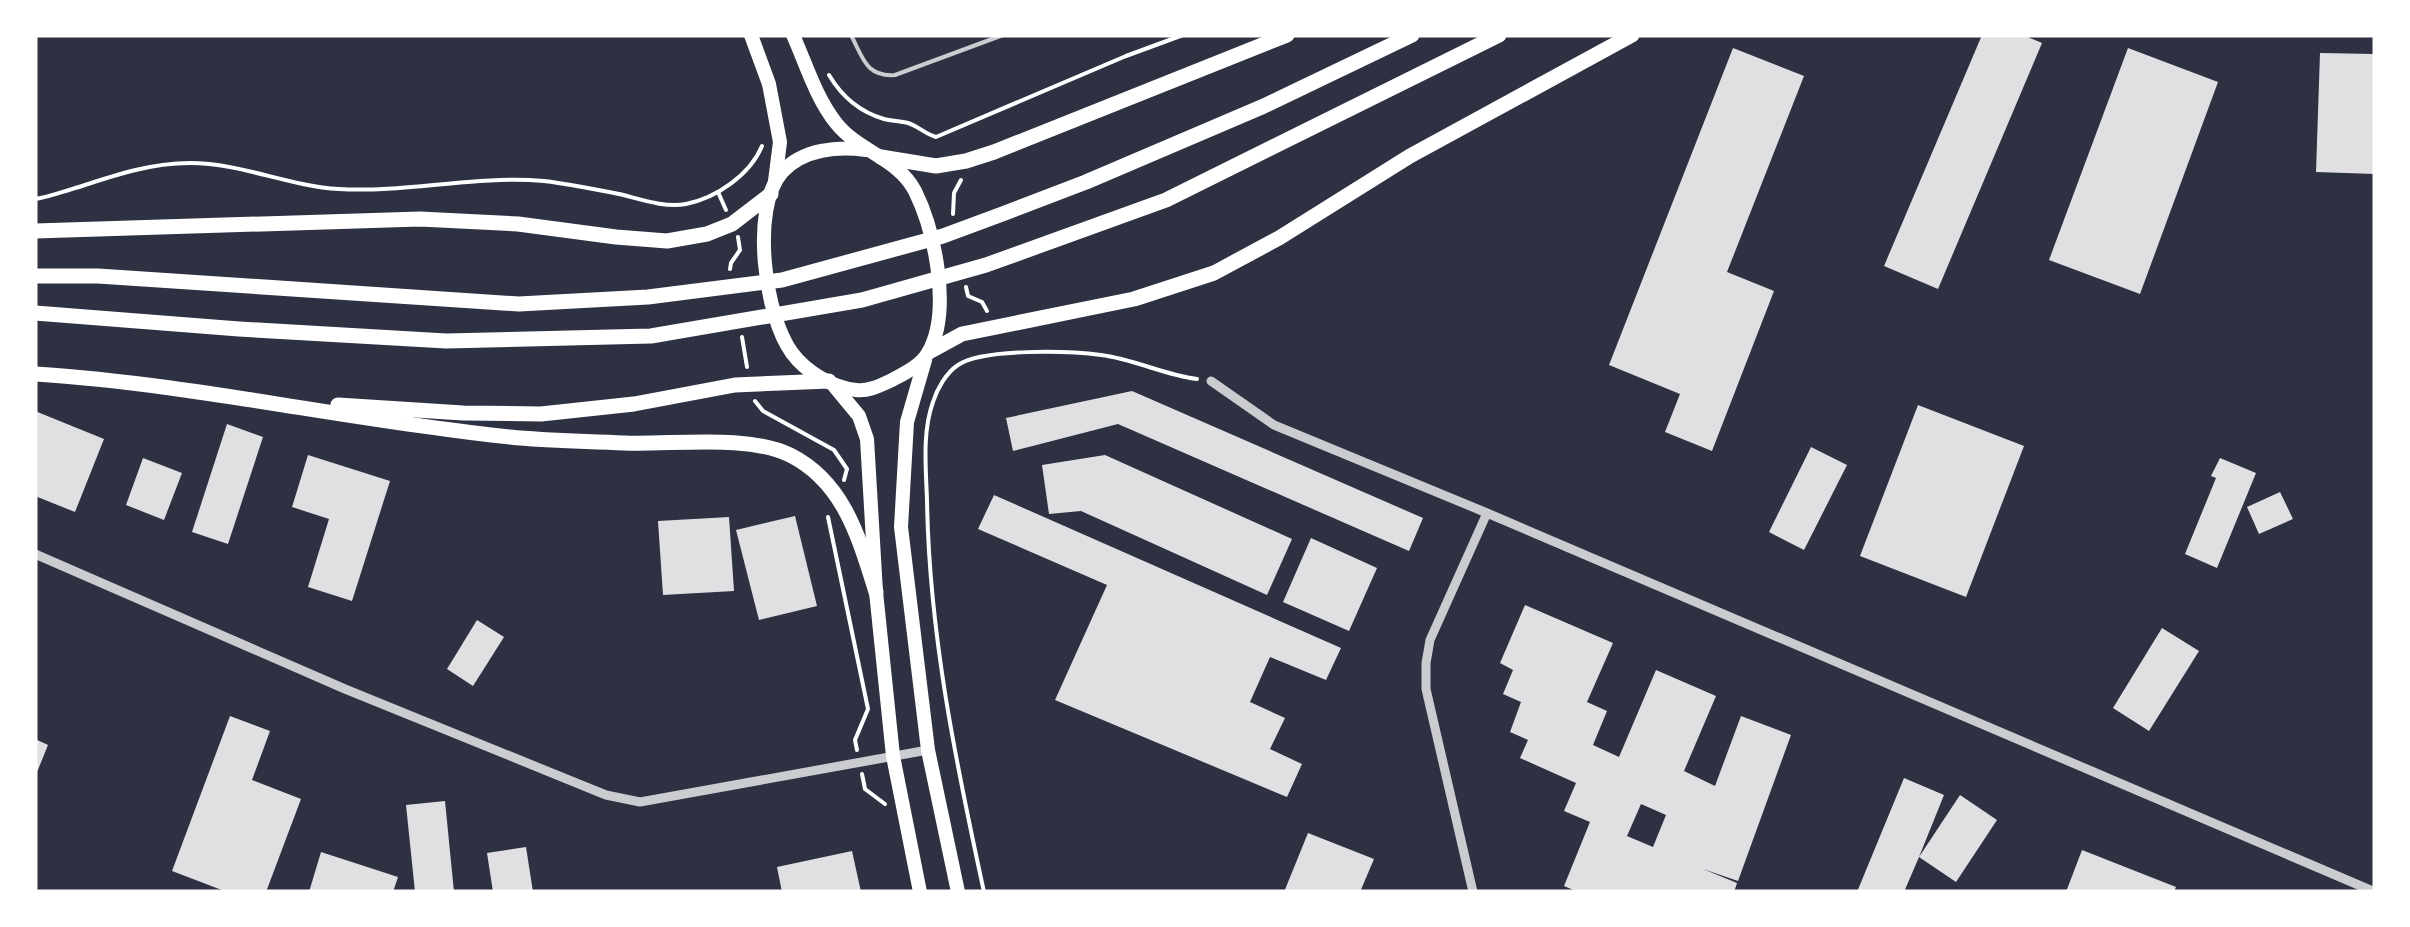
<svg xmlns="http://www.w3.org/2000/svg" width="2410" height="927" viewBox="0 0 2410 927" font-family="Karla,sans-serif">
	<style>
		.building { fill: #e0e0e3; fill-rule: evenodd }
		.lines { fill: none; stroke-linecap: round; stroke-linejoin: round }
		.path { stroke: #fff; stroke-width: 4 }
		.service { stroke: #caccd0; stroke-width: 4 }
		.minor { stroke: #caccd0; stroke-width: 9 }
		.primary { stroke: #fff; stroke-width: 14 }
		.motorway { stroke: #fff; stroke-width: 15 }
	</style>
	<rect width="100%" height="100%" fill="#2d3142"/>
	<g class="building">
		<polygon points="1982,35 2023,35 2042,43 1938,289 1884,266"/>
		<polygon points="1733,48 1804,76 1727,272 1774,291 1712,451 1665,432 1680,394 1609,365"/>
		<polygon points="2128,48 2218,82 2140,294 2049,260"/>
		<polygon points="2320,53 2375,54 2375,174 2316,172"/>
		<polygon points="1132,391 1423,518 1409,551 1118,424 1013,451 1006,418"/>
		<polygon points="1918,405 2024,446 1966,597 1860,556"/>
		<polygon points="35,411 104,439 75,512 35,496"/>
		<polygon points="227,424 263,437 228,544 192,532"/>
		<polygon points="1811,447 1847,465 1804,550 1769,532"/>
		<polygon points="308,455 390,481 352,601 308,587 329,519 292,507"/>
		<polygon points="1105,455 1292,539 1267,595 1081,511 1049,514 1042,465"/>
		<polygon points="143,458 182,473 164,520 126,505"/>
		<polygon points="2220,458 2256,473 2217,568 2185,554 2216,478 2211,476"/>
		<polygon points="2280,492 2293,519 2259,534 2247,507"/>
		<polygon points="994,495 1341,648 1326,680 1270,657 1250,702 1285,718 1270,749 1302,764 1287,797 1055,700 1107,585 978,529"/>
		<polygon points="795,516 817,606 759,620 736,530"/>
		<polygon points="729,517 734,591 663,595 658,521"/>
		<polygon points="1311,538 1377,568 1349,631 1283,602"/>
		<path d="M1525,605L1613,643L1587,702L1607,711L1593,745L1619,757L1656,670L1716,696L1684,771L1715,786L1741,716L1791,735L1738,881L1703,869L1737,883L1734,892H1578L1564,886L1590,822L1564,811L1576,783L1520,758L1528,740L1510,732L1521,702L1503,694L1513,670L1500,663ZM1641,804L1666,815L1653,847L1627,836Z"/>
		<polygon points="477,620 504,637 473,686 447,669"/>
		<polygon points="2162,628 2199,651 2149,731 2113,708"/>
		<polygon points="230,716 270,731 252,780 301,799 266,892 227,892 172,871"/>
		<polygon points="35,739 48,745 35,777"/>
		<polygon points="1904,778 1944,795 1919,857 1960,795 1997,820 1956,882 1919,857 1904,892 1857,892"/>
		<polygon points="445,801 454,892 415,892 406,805"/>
		<polygon points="1308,833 1374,859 1360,892 1284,892"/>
		<polygon points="526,847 533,892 493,892 487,853"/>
		<polygon points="2082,850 2176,887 2174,892 2066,892"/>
		<polygon points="852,851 861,892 782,892 777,867"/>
		<polygon points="321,852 398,877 393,892 309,892"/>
	</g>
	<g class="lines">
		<g class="path">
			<path d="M829,75C842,97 860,112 884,119C892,121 900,121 908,123C918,126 925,134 936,137L1126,56L1183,35"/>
			<polyline points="718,192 726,210"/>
			<path d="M35,199C50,197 64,191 79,187C115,175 151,163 190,163C241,163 288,186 339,189C407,193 475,175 544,181C569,184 594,189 619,194C640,199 664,208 686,204C716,198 750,175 762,146"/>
			<polyline points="953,214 954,193 961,180"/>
			<polyline points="730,269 731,263 740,250 738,237"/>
			<polyline points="966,287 968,296 982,302 987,311"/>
			<polyline points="742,337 747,367"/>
			<polyline points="755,401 763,411 834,450 847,469 844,480"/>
			<polyline points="828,517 868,709 855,740 857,750"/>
			<polyline points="862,774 865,789 885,804"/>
			<path d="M984,892C956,763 929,633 927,500C926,469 922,432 933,402C937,389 946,373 958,365C983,348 1070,351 1101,355C1134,359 1164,375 1197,379"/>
		</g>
		<path class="service" d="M851,35C863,58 866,77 895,75L1003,35"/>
		<g class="minor">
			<polyline points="1211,381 1274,425 1487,513 2375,892"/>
			<polyline points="35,554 345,689 606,795 640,802 928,750"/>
			<polyline points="1473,892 1426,689 1426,663 1430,640 1487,513"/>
		</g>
		<g class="primary">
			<polyline points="751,35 769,84 780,142 775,181"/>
			<path d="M793,35C806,64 816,98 836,123C859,152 898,158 915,191C935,232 952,312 928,353C920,366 905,373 892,380C881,385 868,392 856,390C833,388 806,372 792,353C765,317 750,208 782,172C803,149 838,146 866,150"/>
			<polyline points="925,360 907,422 901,527 928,750 958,892"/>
			<polyline points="835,387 859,416 867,439 876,592 893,756 920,892"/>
		</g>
		<g class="motorway">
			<polyline points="881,157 936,166 966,161 994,152 1287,35"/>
			<polyline points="35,231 420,219 518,224 616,237 667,241 707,234 732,224 771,194"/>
			<polyline points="35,276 98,276 519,304 648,297 782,280 943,236 1005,213 1086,182 1264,106 1412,35"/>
			<polyline points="35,313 239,329 446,341 651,336 862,300 986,265 1166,200 1499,35"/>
			<polyline points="929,352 962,334 1134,299 1214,273 1279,238 1410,156 1632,35"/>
			<path d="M35,374C194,384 351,421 510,437C548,441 586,441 624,443C672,445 747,434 790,455C844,482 859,538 876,592"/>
			<polyline points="338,405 463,413 541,414 634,404 735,385 829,381"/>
		</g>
	</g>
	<rect width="2410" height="927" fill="none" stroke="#ffffff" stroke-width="75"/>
</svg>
